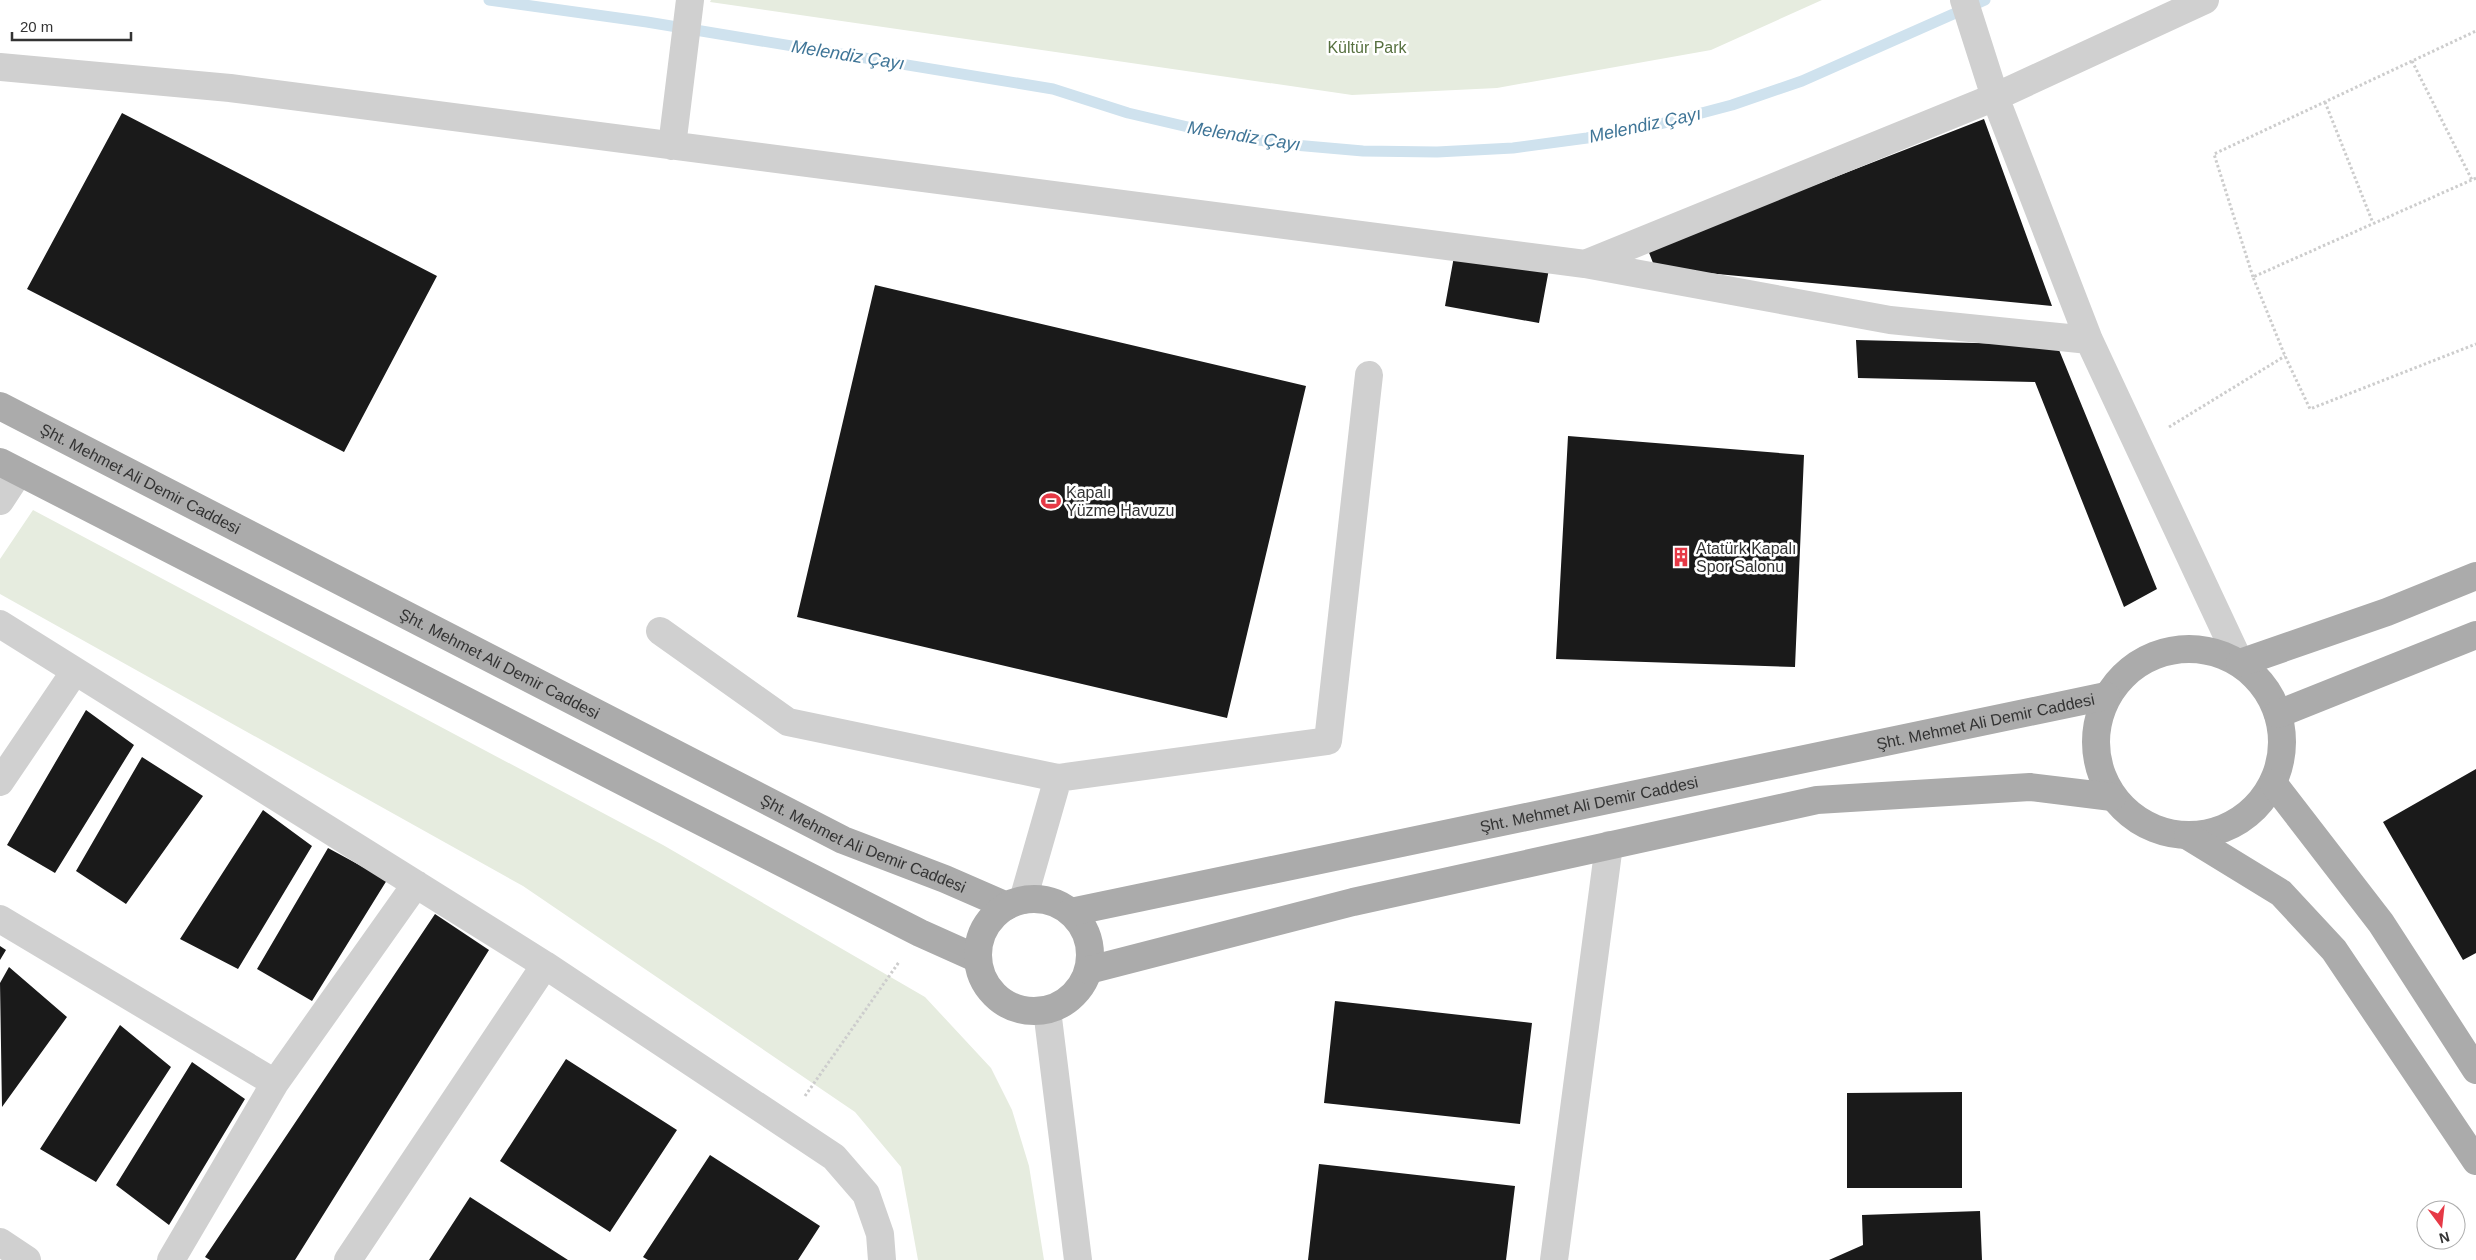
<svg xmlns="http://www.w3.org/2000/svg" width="2476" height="1260" viewBox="0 0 2476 1260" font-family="Arial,sans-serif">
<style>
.green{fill:#e6ecdf}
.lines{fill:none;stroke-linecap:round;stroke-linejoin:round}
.stream{stroke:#cfe2ee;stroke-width:11}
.building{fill:#1a1a1a}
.path{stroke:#cdcdcd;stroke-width:3;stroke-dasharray:2.5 2.5;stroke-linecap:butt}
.minor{stroke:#d0d0d0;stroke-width:28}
.major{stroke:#ababab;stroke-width:28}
.labels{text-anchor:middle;stroke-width:5;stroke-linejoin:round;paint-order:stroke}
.park-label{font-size:16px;fill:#56703f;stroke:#fff}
.street-label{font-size:16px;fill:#333;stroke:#fff}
.poi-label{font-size:16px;fill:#333;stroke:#fff;text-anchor:start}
.water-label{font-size:18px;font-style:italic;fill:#3f7597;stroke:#fff}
</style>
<rect width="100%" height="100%" fill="#fff"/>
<path class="green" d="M711 0H1822L1711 50 1497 88 1352 95 710 2Z
M33 510 663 845 925 997 991 1068 1012 1110 1029 1166 1044 1260H918L901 1167 855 1112 523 886 0 594V559Z"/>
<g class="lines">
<path class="stream" d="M489 0 647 22 1053 89 1128 113 1205 131 1283 144 1363 151 1437 152 1513 148 1587 138 1660 124 1732 105 1802 81 1985 0"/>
</g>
<path class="building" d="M122 113 437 276 344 452 27 289Z
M1984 119 2052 306 1655 268 1648 250Z
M1455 251 1549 269 1539 323 1445 306Z
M875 285 1306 386 1227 718 797 617Z
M1856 340 2057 345 2157 589 2124 607 2035 382 1858 378Z
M1568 436 1804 455 1795 667 1556 659Z
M86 710 134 745 55 873 7 845Z
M142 757 203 796 126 904 76 871Z
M2476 769V953L2463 960 2383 822Z
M263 810 312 846 238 969 180 939Z
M328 848 387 880 312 1001 257 969Z
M435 914 489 950 295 1260H210L205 1257Z
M0 946 6 950 0 960Z
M9 967 67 1017 2 1107 0 983Z
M1335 1001 1532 1023 1520 1124 1324 1103Z
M120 1025 171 1067 96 1182 40 1149Z
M566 1059 677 1130 610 1232 500 1161Z
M192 1062 245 1099 169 1225 116 1185Z
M1962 1092V1188H1847V1093Z
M710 1155 820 1226 798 1260H648L643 1257Z
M1319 1164 1515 1186 1506 1260H1308Z
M470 1197 568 1260H429Z
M1980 1211 1982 1260H1829L1863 1245 1862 1215Z"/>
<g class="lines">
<path class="path" d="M2412 61 2472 180
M2325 102 2373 223
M2476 178 2253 277 2285 356 2310 409 2476 344
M2253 277 2214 154 2476 31
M2169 427 2285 356
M805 1096 899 962"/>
<path class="minor" d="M1964 0 1995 97 2205 0
M0 67 230 88 1585 264 1890 320 2089 340
M672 146 690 0
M1585 264 1995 97 2089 340 2240 663
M0 501 19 472
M0 624 545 965 834 1157 866 1194 880 1234 882 1260
M660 631 788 722 1058 778 1328 741 1369 375
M0 782 75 671
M1023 900 1058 778
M0 919 275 1083 416 884
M1047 1010 1078 1260
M0 1242 27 1260
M171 1260 275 1083
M348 1260 545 965
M1554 1260 1609 845"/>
<g class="major">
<path id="s1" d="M0 406 843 840 945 879 1007 906"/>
<path d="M0 462 657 799 920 933 978 959"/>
<circle cx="2189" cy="742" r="93"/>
<path d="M2240 663 2387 612 2476 576"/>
<path d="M2278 714 2476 635"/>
<path d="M2273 783 2381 923 2476 1070"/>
<path d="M2188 836 2281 893 2334 950 2476 1161"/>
<circle cx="1034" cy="955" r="56"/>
<path id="s2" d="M1071 912 2106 696"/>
<path d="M1089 970 1353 902 1817 800 2030 787 2112 797"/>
</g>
</g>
<defs>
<symbol id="stadium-bare" viewBox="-9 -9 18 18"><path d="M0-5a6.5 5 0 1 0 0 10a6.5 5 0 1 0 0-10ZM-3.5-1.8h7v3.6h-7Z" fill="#e63946" stroke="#fff" stroke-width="2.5" paint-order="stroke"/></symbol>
<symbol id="building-bare" viewBox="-9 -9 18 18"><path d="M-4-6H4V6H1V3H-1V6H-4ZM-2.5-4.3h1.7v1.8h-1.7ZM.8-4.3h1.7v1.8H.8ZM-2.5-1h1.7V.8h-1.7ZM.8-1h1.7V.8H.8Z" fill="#e63946" stroke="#fff" stroke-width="2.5" paint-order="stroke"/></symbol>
</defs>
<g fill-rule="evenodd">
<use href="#stadium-bare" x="1037" y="487" width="28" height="28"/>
<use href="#building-bare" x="1667" y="543" width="28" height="28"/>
</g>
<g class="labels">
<g class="park-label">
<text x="1367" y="53">Kültür Park</text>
</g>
<g class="street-label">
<text dy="6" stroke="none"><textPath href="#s1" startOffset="158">Şht. Mehmet Ali Demir Caddesi</textPath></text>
<text dy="6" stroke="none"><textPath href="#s1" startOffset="562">Şht. Mehmet Ali Demir Caddesi</textPath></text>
<text dy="6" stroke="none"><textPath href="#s2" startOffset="934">Şht. Mehmet Ali Demir Caddesi</textPath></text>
<text dy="6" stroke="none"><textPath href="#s2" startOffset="529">Şht. Mehmet Ali Demir Caddesi</textPath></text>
<text dy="6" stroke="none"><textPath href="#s1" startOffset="968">Şht. Mehmet Ali Demir Caddesi</textPath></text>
</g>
<g class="poi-label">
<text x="1066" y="498">Kapalı<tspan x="1066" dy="18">Yüzme Havuzu</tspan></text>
<text x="1696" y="554">Atatürk Kapalı<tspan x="1696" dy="18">Spor Salonu</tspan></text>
</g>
<g class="water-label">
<text transform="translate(848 55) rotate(9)" y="6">Melendiz Çayı</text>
<text transform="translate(1645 125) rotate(-12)" y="6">Melendiz Çayı</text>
<text transform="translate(1244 136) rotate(9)" y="6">Melendiz Çayı</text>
</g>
</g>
<g transform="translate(2441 1225) rotate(165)"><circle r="24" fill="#ffffff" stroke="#adadad"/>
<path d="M0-4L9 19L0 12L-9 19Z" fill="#e63946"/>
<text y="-8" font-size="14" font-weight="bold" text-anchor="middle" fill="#333333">N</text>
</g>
<path d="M12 32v8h119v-8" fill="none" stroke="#333333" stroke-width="2.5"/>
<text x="20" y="32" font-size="15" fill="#333333" stroke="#ffffff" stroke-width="4" paint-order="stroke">20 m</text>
</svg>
